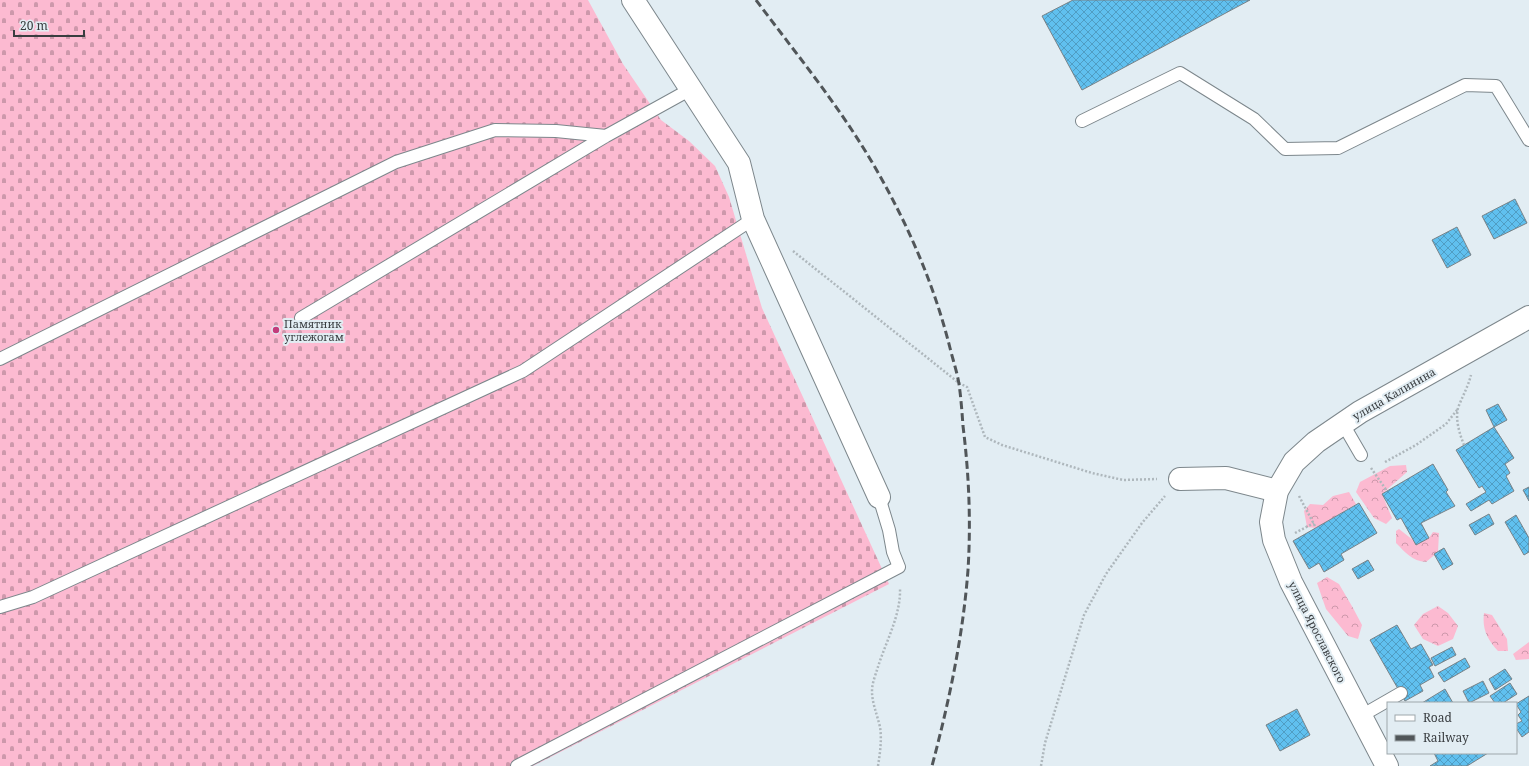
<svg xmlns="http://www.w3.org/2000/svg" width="1529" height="766" viewBox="0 0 1529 766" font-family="'Noto Serif',serif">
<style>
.forest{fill:url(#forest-crowns)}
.cemetery{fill:url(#cemetery-stones)}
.building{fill:url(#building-cross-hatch);stroke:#788287}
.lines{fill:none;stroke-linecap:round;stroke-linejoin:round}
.service-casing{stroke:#7d878c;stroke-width:14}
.minor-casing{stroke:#7d878c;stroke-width:24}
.tertiary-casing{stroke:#7d878c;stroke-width:24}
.path{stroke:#aeb7bc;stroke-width:2.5;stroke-dasharray:2 2;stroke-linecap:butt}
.service{stroke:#fff;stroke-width:12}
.minor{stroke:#fff;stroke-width:22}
.tertiary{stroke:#fff;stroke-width:22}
.rail{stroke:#515659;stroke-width:3;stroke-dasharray:8 4;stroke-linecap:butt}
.poi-dot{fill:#c33c7b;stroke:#e2edf3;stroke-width:1.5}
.labels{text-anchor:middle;stroke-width:4;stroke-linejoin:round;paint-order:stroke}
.poi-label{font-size:11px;fill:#393d40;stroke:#e2edf3;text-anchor:start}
.street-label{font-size:11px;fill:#393d40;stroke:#e2edf3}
</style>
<defs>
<pattern id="forest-crowns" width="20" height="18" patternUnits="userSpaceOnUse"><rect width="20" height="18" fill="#fcbad1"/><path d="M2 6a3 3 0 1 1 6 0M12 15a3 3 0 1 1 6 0" fill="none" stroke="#cd98ab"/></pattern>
<pattern id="cemetery-stones" width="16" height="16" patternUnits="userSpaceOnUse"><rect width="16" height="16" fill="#fcbad1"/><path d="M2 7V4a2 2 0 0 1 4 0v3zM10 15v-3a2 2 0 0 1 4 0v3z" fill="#cd98ab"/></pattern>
<pattern id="building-cross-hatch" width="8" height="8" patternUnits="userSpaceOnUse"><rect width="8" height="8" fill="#60c0ef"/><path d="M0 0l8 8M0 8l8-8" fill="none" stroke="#509dc3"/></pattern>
</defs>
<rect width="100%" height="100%" fill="#e2edf3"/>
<path class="forest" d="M1406 465 1407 472 1382 494 1392 518 1386 524 1374 518 1356 492 1360 482 1390 466Z
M1349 492 1356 504 1316 528 1307 527 1304 511 1310 504 1323 505 1333 496Z
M1399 529 1413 540 1429 538 1433 532 1439 533 1438 552 1426 562C1412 561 1405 552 1396 543V531Z
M1327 577 1339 584 1353 608 1362 625 1358 639 1348 636 1326 609 1317 583Z
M1438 606 1448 613 1458 626 1453 639 1438 646 1423 639 1414 625 1423 614Z
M1484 613 1492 615 1507 639 1508 651H1498C1487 639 1482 629 1484 613Z
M1529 642V659L1516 660 1513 654Z"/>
<path class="cemetery" d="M0 0H588L623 64 661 120 689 141 715 166 729 197 762 308 889 584 533 766H0Z"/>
<path class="building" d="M1073 0H1250L1082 90 1042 16Z
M1515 199 1527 223 1494 239 1482 216Z
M1457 227 1471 255 1447 268 1432 240Z
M1498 404 1507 420 1494 427 1486 410Z
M1494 427 1514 458 1505 464 1510 473 1506 476 1514 491 1492 504 1489 500 1471 511 1466 504 1486 492 1482 486 1479 488 1456 450Z
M1433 464 1448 490 1446 492 1455 506 1421 523 1429 538 1416 545 1401 518 1397 520 1382 494Z
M1529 487V501L1523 490Z
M1359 503 1377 533 1341 554 1344 560 1324 572 1319 563 1309 569 1293 541Z
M1489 514 1494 524 1475 535 1469 525Z
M1516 515 1529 538V552L1524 555 1505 522Z
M1444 548 1453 564 1443 570 1434 554Z
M1368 560 1374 570 1358 579 1352 569Z
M1397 625 1411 649 1421 644 1433 665 1429 667 1434 677 1420 685 1423 691 1405 701 1370 640Z
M1452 647 1456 655 1435 666 1431 658Z
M1465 658 1470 667 1444 682 1438 673Z
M1505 669 1512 679 1495 690 1489 679Z
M1483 681 1489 693 1469 703 1463 691Z
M1510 683 1517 694 1503 703H1495L1490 696Z
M1445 689 1453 703H1422Z
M1529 696V732L1522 737 1516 728V724L1522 721 1518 715 1521 712 1516 704Z
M1297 709 1310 735 1280 751 1266 725Z
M1434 753H1488L1467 766H1430L1438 761Z"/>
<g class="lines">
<defs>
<path id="service" d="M1082 121 1180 73 1254 119 1285 149 1338 148 1465 85 1496 86 1529 140
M301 318 606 136 691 89
M0 359 396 162 495 130 556 131 606 136
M1343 424 1361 455
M0 607 33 597 523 371 753 219
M1361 716 1401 693
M517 766 899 567 893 552 889 530 879 497"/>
<path id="minor" d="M633 0 739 163 753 219 879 497
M1180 479 1226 478 1277 491"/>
<path id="tertiary" d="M1387 766 1291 582 1274 540 1271 522 1277 491 1294 462 1316 442 1360 412 1529 317"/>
</defs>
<use href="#service" class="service-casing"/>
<use href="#minor" class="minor-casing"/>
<use href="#tertiary" class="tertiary-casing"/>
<path class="path" d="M793 251 959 383 967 387 985 437 1002 445 1092 473 1123 480 1157 479
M1464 445C1460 435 1455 420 1458 408 1462 397 1468 387 1471 375
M1385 462 1416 445 1446 424 1457 410
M1371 468 1387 491
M1299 496 1316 528
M1295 533 1314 523
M878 766C880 753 882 740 880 727 877 714 872 703 872 691 872 684 875 676 877 670 885 643 901 616 900 588
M1041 766 1045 743 1084 615 1106 574 1142 523 1165 496"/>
<use href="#service" class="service"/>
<use href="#minor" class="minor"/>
<use href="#tertiary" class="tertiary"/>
<path class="rail" d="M756 0C797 55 841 108 876 169 908 225 934 284 950 348 953 360 957 372 959 384 961 398 962 412 963 426 969 474 971 522 968 570 963 636 949 702 932 766"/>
</g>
<circle class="poi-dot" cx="276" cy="330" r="4"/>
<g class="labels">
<g class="poi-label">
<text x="284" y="328">Памятник<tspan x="284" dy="13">углежогам</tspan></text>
</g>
<g class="street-label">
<text transform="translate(1394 394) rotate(-30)" y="4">улица Калинина</text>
<text transform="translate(1317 632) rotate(63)" y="4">улица Ярославского</text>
</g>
</g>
<rect x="1387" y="702" width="130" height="52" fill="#e2edf3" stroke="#9ea7ab"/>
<rect x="1395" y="715" width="20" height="6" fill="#ffffff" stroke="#9ea7ab"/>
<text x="1423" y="722" font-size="12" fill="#393d40">Road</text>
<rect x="1395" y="735" width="20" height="6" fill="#515659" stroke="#9ea7ab"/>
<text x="1423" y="742" font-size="12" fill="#393d40">Railway</text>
<path d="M14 30v6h70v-6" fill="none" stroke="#393d40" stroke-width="2"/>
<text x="20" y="30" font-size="12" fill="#393d40" stroke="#e2edf3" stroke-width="3" paint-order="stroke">20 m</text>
</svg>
